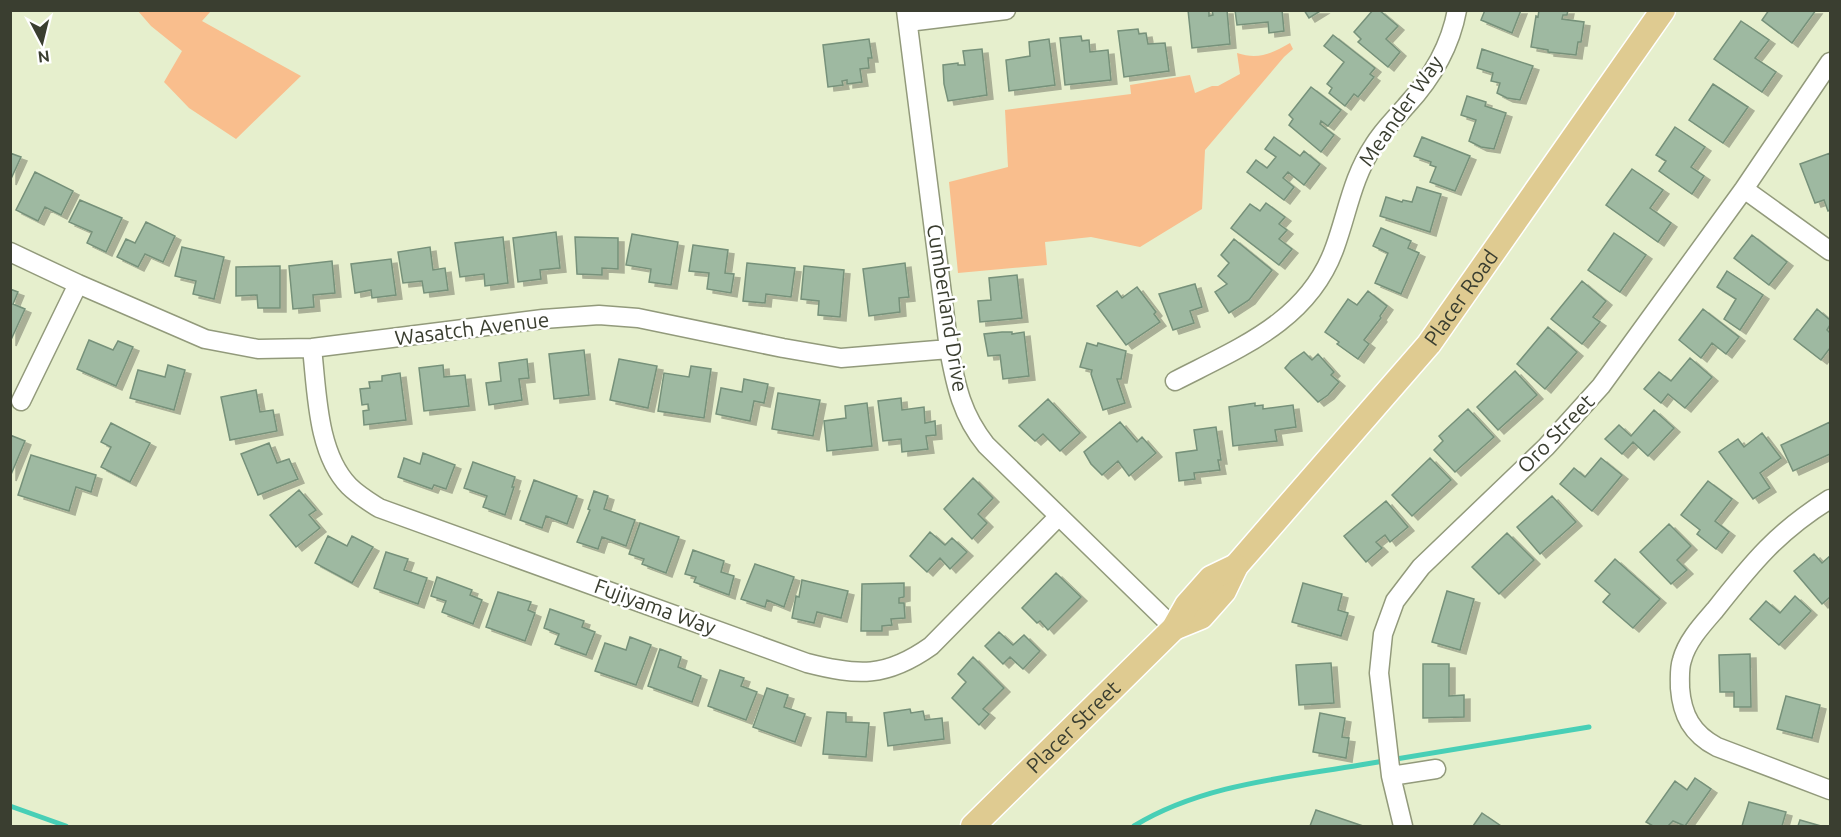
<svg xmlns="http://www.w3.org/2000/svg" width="1841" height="837" viewBox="0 0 1841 837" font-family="Ubuntu,sans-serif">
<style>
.green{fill:#f9be8d}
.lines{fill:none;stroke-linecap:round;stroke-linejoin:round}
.stream{stroke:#48cfb6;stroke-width:5}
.building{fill:#9eb9a1;stroke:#76917a;stroke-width:1.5;filter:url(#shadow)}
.minor-casing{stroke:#929a7b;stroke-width:21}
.major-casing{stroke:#fff;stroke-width:27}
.minor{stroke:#fff;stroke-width:18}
.major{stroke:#dfcb91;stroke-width:24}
.labels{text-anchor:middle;stroke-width:5;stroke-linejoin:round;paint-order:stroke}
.street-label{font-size:21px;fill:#3a3e30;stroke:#fff}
</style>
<defs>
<filter id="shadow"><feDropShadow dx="6" dy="4" stdDeviation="0" flood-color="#0004"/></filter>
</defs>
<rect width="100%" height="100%" fill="#e6efcd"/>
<path class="green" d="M138 11H211L202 21 301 76 236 139 189 108 164 82 182 51 151 26Z
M1290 43 1293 49 1284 57 1205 150 1202 209 1140 247 1091 237 1045 242 1047 265 958 273 949 182 1008 167 1005 110 1131 94 1130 85 1190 75 1195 93 1212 86H1218L1240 74 1237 53C1258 60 1271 54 1290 43Z"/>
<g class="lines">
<path class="stream" d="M10 806 66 826
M1134 826C1201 785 1284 778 1360 765 1437 752 1513 739 1589 727"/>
</g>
<path class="building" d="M1188 10H1209V16L1213 15 1212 10H1227L1230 44 1192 48Z
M1235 10H1282L1284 31 1269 33 1268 22 1237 25Z
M1304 10H1322L1309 18Z
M1373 10H1379L1398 26 1386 39 1400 52 1388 67 1358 42 1361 39 1354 32Z
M1485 10H1521L1512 33 1481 20Z
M1539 10H1568L1567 15H1563L1562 19 1584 22 1581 42H1578L1576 55 1548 52V50L1531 47 1536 16 1538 17Z
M1769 10H1816L1792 43 1762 20Z
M1741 21 1769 40 1755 58 1776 72 1762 92 1714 59Z
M1138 29 1139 34 1146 33 1148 44 1165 43 1169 71 1124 77 1118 31Z
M1333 35 1375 68 1370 74 1374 77 1358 97 1354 94 1345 106 1329 93 1332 88 1327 84 1344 62 1324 46Z
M1081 36 1082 41 1089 40 1090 52 1108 50 1111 80 1065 85 1060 38Z
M869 39 872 58H868L869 68 860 69 862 82 847 84V80L842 81 843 85 828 87 823 45Z
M1049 39 1055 85 1009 91 1006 60 1030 56 1029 42Z
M982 49 987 95 948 101 944 84 943 65 958 63V65H965L963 51Z
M1482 49 1533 66 1520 100 1507 98 1497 93 1500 83 1491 81 1493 73 1477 68Z
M1713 84 1748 107 1723 143 1689 120Z
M1311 87 1341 110 1328 126 1321 121 1320 124 1334 135 1321 152 1289 125 1293 119 1289 115Z
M1467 96 1486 102 1485 106 1506 113 1494 149 1481 147 1469 141 1476 120 1461 115Z
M1675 127 1705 147 1691 167 1704 176 1692 194 1659 171 1666 161 1656 155Z
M1274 137 1300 156 1304 151 1320 164 1304 185 1288 172 1283 178 1294 187 1284 200 1247 172 1256 160 1267 168 1276 157 1265 149Z
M1422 137 1470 156 1455 191 1430 182 1436 167 1430 165 1431 162 1414 156Z
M10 153 21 157 10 181Z
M1830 153V210L1828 211 1824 200 1815 203 1800 164Z
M1632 169 1663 190 1650 208 1671 223 1658 242 1606 205Z
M35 172 73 191 61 215 45 207 38 221 16 210Z
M1417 187 1441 194 1430 232 1380 216 1386 197 1402 202 1403 200 1412 202Z
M80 200 122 218 106 252 87 243 92 232 69 222Z
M1266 203 1285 217 1279 224 1287 230 1279 239 1292 249 1279 265 1231 228 1250 204 1260 211Z
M146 222 175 236 163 262 145 254 138 267 117 257 126 239 135 243Z
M1381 228 1411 241 1408 248 1419 253 1401 294 1375 283 1388 253 1373 246Z
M556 232 560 268 540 270 541 279 518 282 513 238Z
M1614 233 1646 255 1620 292 1588 270Z
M632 234 678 242 671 285 649 282 651 269 626 265Z
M1752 235 1787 262 1769 285 1734 258Z
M503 237 508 283 485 286 484 274 460 277 455 243Z
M575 237 618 238V269L602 268V275L577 274Z
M1234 239 1272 270 1249 300 1229 313 1215 292 1227 284 1218 276 1229 263 1221 255Z
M693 245 728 250 725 273 734 274 731 293 707 289 709 273 689 271Z
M182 247 224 257 214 299 193 294 196 281 175 276Z
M430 247 433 270 445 268 448 290 424 293 422 281 403 283 398 252Z
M391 259 396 295 372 298 371 290 355 293 351 264Z
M332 261 335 293 313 295 314 307 293 309 289 266Z
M747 263 795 268 791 297 766 294 765 303 743 301Z
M905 263 909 297 899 298 900 312 869 316 863 269Z
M280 266V308H258L257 295 236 296V267Z
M804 266 844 270 840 317 818 315 819 301 801 299Z
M1727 271 1763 295 1740 330 1724 319 1736 299 1717 287Z
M1017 275 1022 318 980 322 978 301 991 300 989 278Z
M1582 281 1606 301 1593 317 1600 322 1582 344 1551 319Z
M1195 284 1202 307 1190 311 1194 323 1173 330 1159 294Z
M1137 287 1156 312 1154 314 1160 322 1126 345 1097 306 1117 291 1122 298Z
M10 289 18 292 13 304 25 309 10 342Z
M1368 291 1387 306 1380 316 1381 318 1364 340 1369 344 1358 359 1337 344 1339 342 1325 332 1348 299 1357 305Z
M1703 309 1739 337 1726 354 1712 343 1701 358 1679 340Z
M1817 309 1830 320V325L1827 330 1830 333V348L1821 360 1794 339Z
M1548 327 1577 352 1545 389 1517 364Z
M1002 332H1012V334L1024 332 1029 376 1003 379 1000 355 988 356 984 334Z
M89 340 113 350 118 341 133 347 116 386 77 369Z
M1087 343 1097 346 1098 343 1126 351 1121 379H1117L1125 403 1103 410 1091 374 1092 370 1080 367Z
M584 350 589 395 554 399 549 354Z
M1304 352 1312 360 1318 354 1334 372 1331 375 1339 382 1328 395 1318 402 1285 368 1291 361Z
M1690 358 1712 377 1685 408 1668 394 1661 403 1644 389 1659 372 1671 381Z
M527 359 529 378 519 379 522 400 489 405 486 383 501 381 499 363Z
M619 359 657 366 648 408 610 400Z
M168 365 185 370 174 410 130 398 138 370 165 377Z
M443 365 444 377 465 375 469 406 424 411 419 368Z
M691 366 711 369 704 418 658 411 664 373 689 377Z
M1515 371 1537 395 1498 430 1477 407Z
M400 373 406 420 364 425 363 411 369 410 368 404 362 405 360 389 370 388 369 382 382 381V376Z
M744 379 768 384 764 403 754 401 750 421 716 414 721 388 742 392Z
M256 390 260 412 273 410 277 431 230 440 221 397Z
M778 393 820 400 813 436 772 429Z
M901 398 902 410 924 407 925 423 935 421 936 435 926 436 928 449 902 452 901 439 883 441 878 401Z
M1048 399 1080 433 1060 451 1043 434 1035 441 1019 426Z
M867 403 872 446 827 451 824 421 846 418 845 406Z
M1255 403V406L1263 405V409L1293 405 1296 427 1275 430 1277 441 1233 446 1229 407Z
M1468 409 1494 437 1455 472 1434 450 1443 441 1439 436Z
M1654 410 1674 428 1648 456 1633 442 1622 454 1605 439 1619 425 1631 436Z
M1120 422 1137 442 1142 437 1156 453 1129 476 1118 461 1102 475 1091 464 1084 452Z
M1830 422V454L1793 471 1781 445Z
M111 423 150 443 130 482 101 467 111 447 101 442Z
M1216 427 1221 460H1218L1220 470 1194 473 1195 479 1179 481 1176 453 1197 450 1194 430Z
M1762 433 1781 458 1760 473 1770 488 1753 499 1719 452 1738 439 1744 447Z
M10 435 25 441 10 477Z
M269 443 277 463 289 459 298 479 258 495 241 454Z
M423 453 455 465 446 489 434 485 432 489 398 477 404 458 420 464Z
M31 455 96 475 91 492 76 487 69 511 18 495Z
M1430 458 1451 480 1412 516 1392 495Z
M1601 458 1622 475 1592 511 1560 484 1574 468 1585 477Z
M473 462 515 477 512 487H514L505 515 483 507 487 496 464 488Z
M973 478 993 498 978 514 987 523 972 539 944 509Z
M534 480 577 496 567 524 546 516 542 528 520 520Z
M1708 481 1732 499 1715 521 1729 532 1716 549 1697 534 1700 530 1681 515Z
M299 490 316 510 309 515 320 528 296 547 270 515Z
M594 491 608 496 604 509 635 520 626 546 602 537 598 549 577 542 590 510 588 509Z
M1552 496 1576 522 1540 554 1517 527Z
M1386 501 1408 527 1390 542 1385 535 1376 542 1382 548 1366 562 1344 536Z
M640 523 679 537 666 573 642 564 644 559 629 554Z
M1669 524 1691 546 1677 560 1687 570 1671 584 1640 552Z
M930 532 945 545 952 538 967 552 950 569 940 558 927 572 910 556Z
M1507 533 1534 560 1499 594 1472 567Z
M328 536 347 546 352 536 373 547 352 583 315 563Z
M693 550 724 561 721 572 734 576 729 595 694 582 696 577 685 574Z
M386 552 408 559 404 570 427 578 418 604 374 588Z
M1814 554 1822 563 1830 556V597L1822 604 1794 571Z
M1615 559 1660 599 1633 628 1603 602 1610 594 1595 581Z
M755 564 794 577 784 607 767 600 765 607 741 599Z
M1056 573 1081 597 1048 630 1040 621 1037 623 1022 608Z
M437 577 472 590 470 595 482 600 473 624 442 612 446 601 431 596Z
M802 580 848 591 841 618 817 612 814 623 792 618 796 596 799 597Z
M904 583V597L899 598V603H904L905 618 891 619 892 625 882 626V631H861L862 584Z
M1303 583 1342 594 1338 610 1348 613 1341 636 1292 622Z
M1447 591 1474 599 1460 650 1432 642Z
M498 592 531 602 528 610 535 613 525 641 486 627Z
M1795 596 1811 611 1779 645 1750 619 1766 601 1780 613Z
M550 609 584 621 582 627 595 632 586 655 555 644 559 634 544 628Z
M999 632 1013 645 1024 635 1040 651 1023 669 1010 657 1003 664 985 646Z
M630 637 651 645 636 685 595 671 605 643 626 650Z
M660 649 681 657 678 667 701 676 692 702 648 686Z
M1750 654 1751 707H1734V692H1720L1719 655Z
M973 657 1004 688 983 709 989 714 979 725 952 698 966 682 958 674Z
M1331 663 1334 703 1299 705 1296 665Z
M1423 664H1449V696L1464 695V717L1423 718Z
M720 670 744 678 741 686 757 692 746 720 708 706Z
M767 688 788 695 784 707 805 714 795 742 753 727Z
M1786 696 1820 705 1812 738 1777 729Z
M910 709 911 713 923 711 925 720 942 718 944 739 888 746 884 713Z
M827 712 846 713V722L869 723 866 757 823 754Z
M1320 713 1345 718 1342 737 1349 738 1346 758 1313 752Z
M1695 778 1711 789 1685 826 1673 821 1668 826H1653L1646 822 1675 781 1687 790Z
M1749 802 1786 812 1782 826H1742Z
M1316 810 1363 826H1310Z
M1482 813 1501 826H1473Z
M1800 820 1821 826H1798Z"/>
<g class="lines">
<defs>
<path id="minor" d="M906 10 949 349C956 387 962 415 986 445L1174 628
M908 22 1006 10
M1744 189 1830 251
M10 252 78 284 205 339 258 349 312 348 543 319 599 315 638 318 783 348 841 358 949 349
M312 348C317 392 317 453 349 486 358 495 368 501 379 508L807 663C858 676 886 678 931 646L1059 516
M1175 381C1239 348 1309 321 1335 247 1348 211 1352 178 1374 145 1383 130 1395 119 1406 106 1431 79 1450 48 1457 10
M21 401 78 284
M1830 499C1778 531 1752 563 1715 610 1702 625 1687 641 1682 660 1679 669 1680 678 1680 688 1682 715 1692 734 1717 747L1830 790
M1391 776 1436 769
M1403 826 1391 776 1379 673 1383 634 1395 601 1421 567 1546 447 1601 386 1744 189 1830 62"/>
<g id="major">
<path id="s1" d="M1174 628 1201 617 1224 591 1236 566 1429 344 1663 10"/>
<path id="s2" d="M973 826 1174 628 1187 605 1211 578 1236 566"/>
</g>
</defs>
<use href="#minor" class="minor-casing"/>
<use href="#major" class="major-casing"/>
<use href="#minor" class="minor"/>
<use href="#major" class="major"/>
</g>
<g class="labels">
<g class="street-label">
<text transform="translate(1401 111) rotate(-55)" y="7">Meander Way</text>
<text dy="7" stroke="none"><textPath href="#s1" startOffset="442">Placer Road</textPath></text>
<text transform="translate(947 308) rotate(81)" y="7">Cumberland Drive</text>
<text transform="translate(472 329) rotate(-7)" y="7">Wasatch Avenue</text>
<text transform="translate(1556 434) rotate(-46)" y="7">Oro Street</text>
<text transform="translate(655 607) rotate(20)" y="7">Fujiyama Way</text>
<text dy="7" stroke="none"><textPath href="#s2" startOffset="141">Placer Street</textPath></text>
</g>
</g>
<rect width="1841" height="837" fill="none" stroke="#3a3e30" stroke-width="24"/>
<g transform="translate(42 42) rotate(173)" stroke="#ffffff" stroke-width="4.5" paint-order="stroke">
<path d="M0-4.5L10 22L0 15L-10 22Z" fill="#3a3e30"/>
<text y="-9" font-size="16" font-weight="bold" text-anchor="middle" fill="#3a3e30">N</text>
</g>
</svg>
